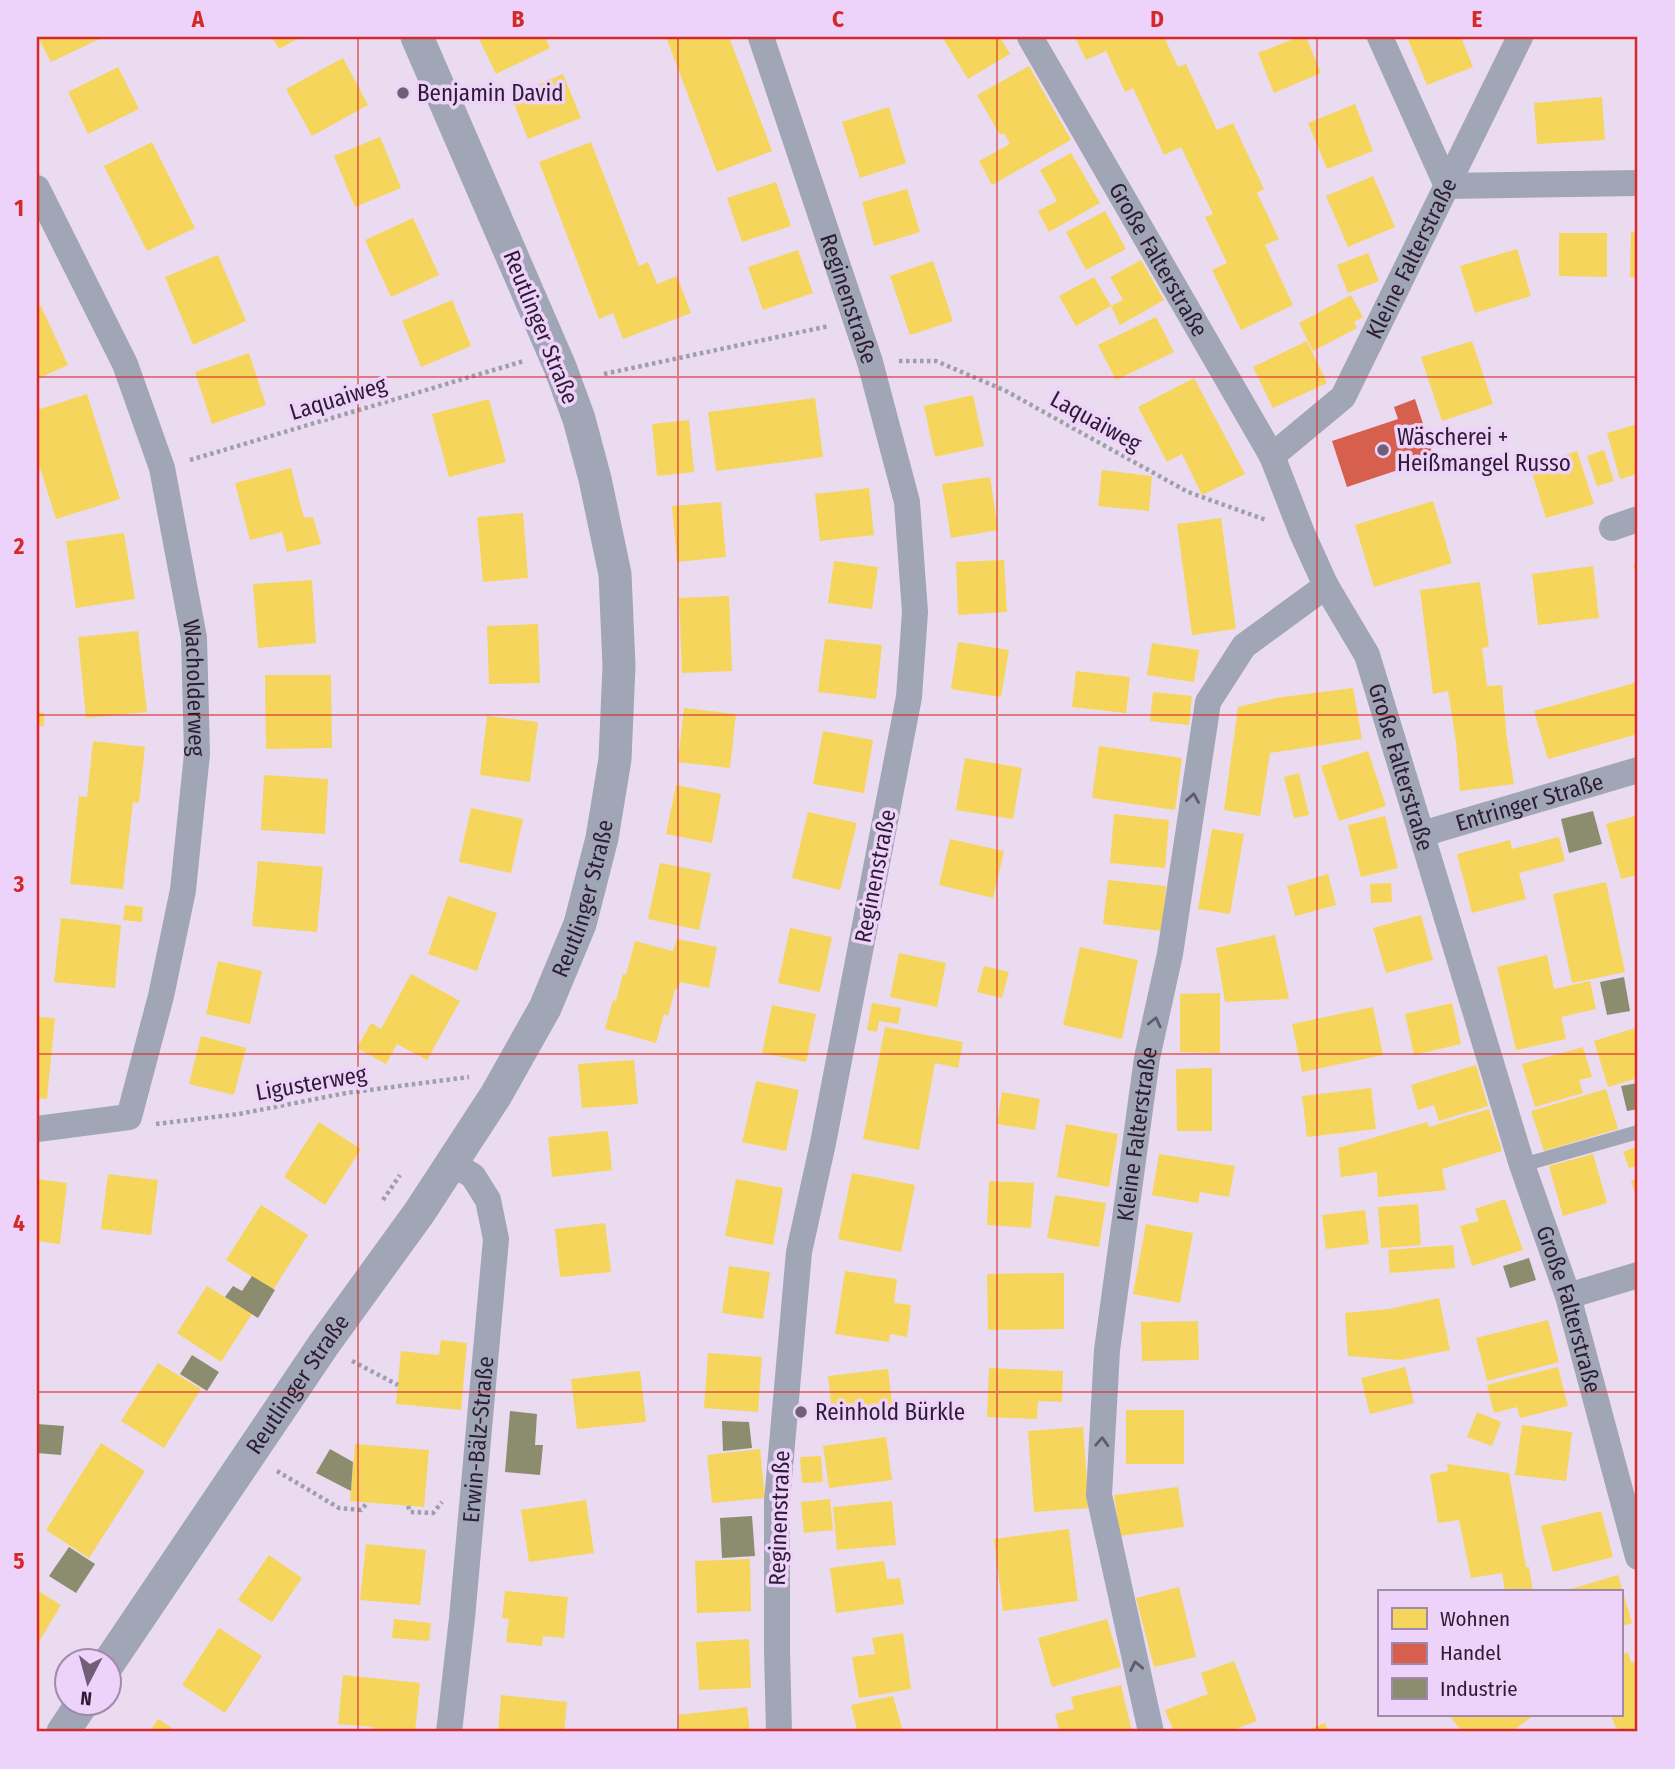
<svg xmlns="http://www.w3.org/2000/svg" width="1675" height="1769" viewBox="0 0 1675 1769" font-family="'Fira Sans Condensed',sans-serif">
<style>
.homes{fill:#f6d55c}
.shops{fill:#d6604d}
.industry{fill:#8c8c6e}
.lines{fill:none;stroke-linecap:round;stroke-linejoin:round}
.path{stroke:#9e9fad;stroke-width:4.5;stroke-dasharray:3.5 3.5;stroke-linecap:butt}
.service{stroke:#a0a6b5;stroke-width:14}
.minor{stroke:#a0a6b5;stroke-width:26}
.tertiary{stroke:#a0a6b5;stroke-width:33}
.oneway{stroke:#615a6f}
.grid{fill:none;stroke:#d62828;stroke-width:2;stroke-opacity:0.55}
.poi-dot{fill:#705f76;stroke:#edd2f9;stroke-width:2.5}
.labels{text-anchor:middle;stroke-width:7;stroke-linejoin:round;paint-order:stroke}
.poi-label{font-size:23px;fill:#2e1c35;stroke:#edd2f9;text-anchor:start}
.street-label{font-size:23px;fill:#2e1c35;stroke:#edd2f9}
.neatline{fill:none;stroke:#d62828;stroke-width:2.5}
.grid-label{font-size:23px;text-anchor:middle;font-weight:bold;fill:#d62828}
</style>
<rect width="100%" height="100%" fill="#eadbf0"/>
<path class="homes" d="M38 37H104L51 62Z
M272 37H301L279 49Z
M478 37H545L550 48 496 74Z
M666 37H729L772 151 717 172Z
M942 37H1000L1010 54 968 79Z
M1075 37H1164L1178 67 1186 64 1217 130 1233 123 1264 189 1257 193 1279 239 1265 245 1293 305 1241 330 1212 270 1227 263 1205 217 1213 214 1181 147 1164 155 1133 88 1125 92 1106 51 1086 60Z
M1299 37H1306L1321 73 1274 93 1258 53Z
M1407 37H1461L1473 67 1427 85Z
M343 58 368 105 312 136 286 89Z
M1029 66 1071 140 992 185 979 161 1010 144 1004 133 1000 135 977 95Z
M118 67 139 109 88 134 68 92Z
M563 74 581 118 528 139 511 96Z
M1602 97 1605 140 1537 144 1534 103Z
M1355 104 1373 151 1327 169 1308 123Z
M889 107 906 163 860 178 842 122Z
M380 137 401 188 355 207 334 156Z
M152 142 195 228 147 251 104 166Z
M591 142 639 266 648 262 657 284 677 276 691 313 623 339 613 313 599 319 539 162Z
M1071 153 1100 203 1049 232 1038 211 1057 201 1040 170Z
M1373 176 1395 227 1348 247 1326 196Z
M776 182 791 226 742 242 727 198Z
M907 189 920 232 874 246 862 202Z
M1105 211 1126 249 1086 270 1066 232Z
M413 218 439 275 391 297 365 240Z
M1631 232H1638V277H1630Z
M1559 233H1607V277L1559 276Z
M1517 249 1531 296 1475 313 1460 266Z
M798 250 813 293 763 310 748 267Z
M1368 253 1379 281 1348 293 1337 265Z
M218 255 246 321 193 345 165 277Z
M1141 260 1164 300 1120 325 1111 306 1123 300 1110 277Z
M933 261 953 321 910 335 890 276Z
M1094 277 1111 306 1076 326 1059 296Z
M1351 295 1363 317 1354 322 1357 328 1313 351 1299 323Z
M452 300 471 346 421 367 402 321Z
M41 306 68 365 37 379V308Z
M1156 317 1174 352 1116 380 1098 345Z
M1307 341 1327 383 1273 408 1253 367Z
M1472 341 1493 404 1442 421 1421 357Z
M249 353 266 405 212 424 195 372Z
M1194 378 1245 474 1202 495 1182 454 1167 462 1138 407Z
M87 394 120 499 56 519 37 458V410Z
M973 395 984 446 935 457 924 406Z
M815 398 823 457 716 471 708 412Z
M489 399 506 462 449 477 432 414Z
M689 420 694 472 657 476 652 424Z
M1638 424V474L1620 479 1607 433Z
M1604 450 1614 481 1597 486 1587 456Z
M1577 451 1594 504 1546 518 1530 466Z
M291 468 304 518 313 517 321 544 287 552 282 532 250 540 235 483Z
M1102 470 1152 476 1149 511 1098 506Z
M990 477 998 530 951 538 942 484Z
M869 488 874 535 820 541 815 494Z
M1433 501 1452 563 1374 587 1355 525Z
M721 502 726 557 677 562 672 506Z
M523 513 528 578 483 582 477 517Z
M1221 518 1236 629 1192 635 1177 524Z
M124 533 135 599 76 608 66 541Z
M1004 560 1007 612 958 615 956 562Z
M834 561 878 567 872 609 828 603Z
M1638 563V580L1633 564Z
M1593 566 1599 618 1538 625 1532 574Z
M312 580 316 643 258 648 253 584Z
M1480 582 1489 647 1482 648 1487 686 1502 685 1507 739 1514 784 1460 791 1456 742 1448 691 1433 694 1420 590Z
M729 596 732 671 682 673 679 598Z
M538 624 540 683 489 684 487 626Z
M138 631 147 712 86 718 78 637Z
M825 639 882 645 876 699 818 692Z
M958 642 1009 650 1001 697 951 689Z
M1152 643 1199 650 1194 682 1147 675Z
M1076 671 1130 677 1126 713 1072 707Z
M265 675H331L332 748 266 749Z
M1638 682V734L1548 759 1534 711Z
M1353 688 1362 739 1270 753 1260 816 1224 810 1238 707 1276 698Z
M1153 692 1192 696 1189 725 1150 721Z
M684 708 736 714 730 768 678 762Z
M37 712 44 713V726H37Z
M487 716 538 722 530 782 480 775Z
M823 731 873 740 864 793 813 784Z
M93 741 145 747 139 803 133 802 123 889 70 884 79 796 87 797Z
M1099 746 1182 758 1175 810 1092 798Z
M1368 751 1386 806 1339 821 1321 766Z
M965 758 1022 768 1013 819 956 810Z
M1299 773 1309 815 1294 818 1284 777Z
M264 775 328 779 325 834 261 830Z
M676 785 721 794 712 843 666 834Z
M471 808 523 819 511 873 459 862Z
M808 812 857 823 840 890 792 878Z
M1114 814 1169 820 1165 868 1110 863Z
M1638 815V875L1621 879 1606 824Z
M1385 816 1398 868 1361 877 1348 825Z
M1212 829 1244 834 1230 914 1198 909Z
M1559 837 1565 861 1519 873 1526 899 1472 913 1457 854 1510 840 1512 849Z
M950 839 1004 851 993 898 939 885Z
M258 861 323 867 317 932 252 926Z
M660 863 711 873 699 930 648 919Z
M1328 874 1336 905 1295 916 1287 886Z
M1108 880 1166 886 1162 931 1103 924Z
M1606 882 1625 972 1572 983 1553 894Z
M1391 883 1392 902 1371 903 1370 884Z
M448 896 497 913 477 971 428 954Z
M125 905 143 907 142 922 123 920Z
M1421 915 1433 960 1386 973 1373 928Z
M61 918 121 925 115 988 54 982Z
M790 928 832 937 820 992 778 983Z
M1275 935 1289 999 1225 1002 1216 948Z
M677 939 717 947 709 988 680 982 678 989H675L668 1016 664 1014 656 1043 605 1029 613 1000 616 1001 623 974 626 975 635 941 673 951Z
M1080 947 1138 960 1122 1039 1063 1025Z
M899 953 946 963 937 1007 890 997Z
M1547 955 1554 989 1590 981 1596 1009 1561 1017 1566 1039 1516 1050 1497 967Z
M218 961 262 971 250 1024 206 1014Z
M984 966 1009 972 1002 998 977 992Z
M411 974 460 1001 427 1060 397 1044 386 1064 357 1048 371 1023 381 1029Z
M1220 993V1053L1180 1052V994Z
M872 1003 901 1008 898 1024 879 1021 877 1032 867 1030Z
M1452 1003 1461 1044 1414 1055 1405 1014Z
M772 1005 816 1014 806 1062 762 1053Z
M1373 1007 1383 1055 1302 1072 1292 1024Z
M37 1017 55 1018 47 1099 37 1098Z
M885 1027 963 1042 958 1068 935 1063 919 1150 863 1139Z
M1638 1027V1078L1608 1087 1594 1041Z
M201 1036 246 1048 234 1095 189 1084Z
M1583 1047 1592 1077 1579 1080 1583 1093 1535 1107 1522 1064Z
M634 1060 638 1104 582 1108 578 1064Z
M1476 1065 1488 1106 1439 1121 1434 1105 1418 1110 1411 1085Z
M1212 1068V1131H1177L1176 1069Z
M756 1081 799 1090 786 1151 742 1142Z
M1371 1088 1376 1129 1307 1137 1302 1096Z
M1606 1089 1618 1129 1544 1151 1531 1111Z
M1002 1092 1040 1099 1035 1130 997 1124Z
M1489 1109 1502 1151 1442 1169 1446 1190 1378 1197 1377 1172 1341 1177 1338 1148 1427 1122 1429 1127Z
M319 1122 361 1149 325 1205 284 1177Z
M1066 1124 1118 1134 1109 1187 1057 1177Z
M608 1131 612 1170 552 1177 548 1137Z
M1638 1146V1165L1629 1168 1623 1152Z
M1159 1154 1235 1166 1229 1197 1200 1192 1198 1203 1152 1195Z
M1593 1154 1607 1203 1563 1216 1549 1166Z
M852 1173 915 1185 901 1252 838 1239Z
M108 1174 158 1180 151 1235 101 1229Z
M37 1179 67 1183 60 1244 37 1241Z
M736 1179 783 1188 773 1245 725 1236Z
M1638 1179V1202L1631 1181Z
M989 1181 1034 1183 1031 1228 987 1225Z
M1055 1195 1106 1203 1099 1247 1047 1238Z
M1505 1199 1523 1250 1472 1266 1460 1226 1479 1221 1475 1209Z
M1418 1204 1421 1245 1381 1248 1378 1207Z
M261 1205 308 1235 273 1290 226 1260Z
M1365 1210 1369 1244 1326 1249 1322 1215Z
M605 1223 611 1272 560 1277 555 1229Z
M1146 1224 1193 1233 1180 1303 1133 1294Z
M1453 1245 1455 1268 1390 1273 1388 1250Z
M729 1266 770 1272 763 1319 722 1313Z
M845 1271 897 1279 894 1303 911 1305 907 1337 890 1334 889 1342 835 1334Z
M1064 1273V1329L988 1330 987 1274Z
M207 1286 252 1314 221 1362 177 1333Z
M1439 1298 1450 1350 1400 1360 1348 1356 1345 1313 1389 1309Z
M1548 1320 1559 1362 1487 1381 1476 1338Z
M1198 1321 1199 1360 1142 1361 1141 1322Z
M441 1340 467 1343 461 1410 396 1404 401 1351 439 1355Z
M708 1353 762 1357 758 1412 704 1408Z
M158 1363 201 1389 164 1448 121 1421Z
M1405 1367 1414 1403 1370 1414 1361 1378Z
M1558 1367 1568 1406 1520 1418 1517 1407 1494 1413 1487 1385Z
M989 1368 1063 1371 1062 1402 1038 1401 1037 1419 987 1417Z
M888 1369 893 1413 833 1419 828 1376Z
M640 1371 646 1422 577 1429 571 1379Z
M1126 1410H1184V1464H1126Z
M1477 1412 1501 1422 1492 1446 1467 1437Z
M1522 1425 1572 1432 1566 1481 1515 1475Z
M1083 1427 1089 1508 1034 1512 1028 1431Z
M886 1437 892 1480 829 1488 823 1446Z
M101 1443 145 1471 89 1558 46 1530Z
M355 1444 429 1450 424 1507 350 1501Z
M760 1449 765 1498 712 1503 707 1455Z
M821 1456 823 1482 802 1483 800 1457Z
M1447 1464 1509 1473 1526 1567H1529L1533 1592H1505L1502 1573 1471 1578 1459 1520 1438 1523 1430 1474 1448 1471Z
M1178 1487 1184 1527 1120 1536 1114 1495Z
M830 1499 833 1530 804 1533 801 1502Z
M586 1500 594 1553 529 1562 521 1510Z
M892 1501 896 1545 837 1550 833 1507Z
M1601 1511 1613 1557 1553 1572 1541 1526Z
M1069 1529 1078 1601 1003 1611 994 1539Z
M366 1544 426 1550 420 1605 360 1600Z
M269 1555 302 1578 272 1622 238 1600Z
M750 1559 751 1611 697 1613 695 1561Z
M884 1561 887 1579 900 1578 904 1604 836 1613 830 1568Z
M1618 1575 1632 1623 1621 1626V1592H1561Z
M1179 1587 1196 1657 1154 1667 1136 1598Z
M37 1590 61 1605 37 1645Z
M505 1591 568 1597 564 1638 543 1636 542 1646 506 1642 509 1619 502 1618Z
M394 1619 431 1623 429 1641 392 1638Z
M1107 1619 1121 1667 1052 1687 1038 1638Z
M219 1628 262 1656 225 1713 182 1685Z
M903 1633 911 1689 859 1698 852 1657 875 1654 872 1638Z
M749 1639 751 1688 699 1690 696 1642Z
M1628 1652 1631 1663 1638 1660V1732H1620L1618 1727 1616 1728 1611 1715H1621V1655Z
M1234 1661 1257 1721 1227 1732H1223L1221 1728 1209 1732H1174L1165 1710 1208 1694 1201 1673Z
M343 1675 420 1683 415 1732 394 1730V1732H373L374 1727 338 1724Z
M1121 1685 1132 1732H1060L1055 1714 1074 1709 1071 1697Z
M501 1695 567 1702 564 1732H498Z
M893 1696 903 1732H850L857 1730 851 1705Z
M747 1707 750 1732H694V1729L679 1731 678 1715Z
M1449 1715H1534L1511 1732H1462Z
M158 1719 178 1732H149Z
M1325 1723 1329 1732H1302Z"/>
<path class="shops" d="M1415 399 1434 458 1347 487 1332 441 1398 419 1394 407Z"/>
<path class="industry" d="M1593 811 1602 844 1569 853 1561 819Z
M1624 977 1630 1011 1607 1015 1600 982Z
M1638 1083V1109L1627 1111 1621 1086Z
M1529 1258 1536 1280 1510 1288 1503 1266Z
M252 1276 275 1290 258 1318 225 1297 233 1286 242 1291Z
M192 1355 219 1372 207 1391 180 1374Z
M510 1411 537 1414 535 1445H543L540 1475 505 1472Z
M722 1421 749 1422 752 1448 723 1451Z
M37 1424 64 1426 61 1455 37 1453Z
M330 1449 353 1462 351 1491 316 1473Z
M752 1516 755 1556 722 1558 720 1518Z
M69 1547 95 1564 76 1593 49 1576Z"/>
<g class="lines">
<path class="path" d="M899 361H936L1006 391 1188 492 1266 520
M604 374 829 326
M190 460 524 361
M156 1124 239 1114 346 1093 469 1077
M383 1200 400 1175
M352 1361 398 1385
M277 1471 339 1508 361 1510 368 1502
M408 1506 410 1512 433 1513 442 1502"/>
<path class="service" d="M1522 1165 1638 1132"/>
<g class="minor">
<path id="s1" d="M761 37 870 362 907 502 915 612 909 697 823 1143 799 1252 777 1501V1650L779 1732"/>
<path id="s2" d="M1030 37 1272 456 1302 533 1326 586 1367 655 1522 1165 1568 1296 1638 1557"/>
<path d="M1380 37 1447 186 1638 183"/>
<path id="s3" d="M37 188 125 364 162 468 194 638 197 754 183 890 161 996 129 1117 37 1129"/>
<path id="s4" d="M1272 456 1343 397 1520 37"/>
<path d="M1612 528 1638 519"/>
<path id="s5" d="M1422 834 1638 770"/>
<path d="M1568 1296 1638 1275"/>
<path id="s6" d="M449 1732 462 1618 496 1239 488 1200 473 1176 452 1163"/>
<path id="s7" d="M1151 1732 1099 1495 1107 1350 1147 1058 1170 954 1208 702 1244 646 1326 586"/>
</g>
<g class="tertiary">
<path id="s8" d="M108 1664 324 1344 419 1213 496 1095 545 1008 580 924 602 838 615 759 619 666 615 574 595 479 579 419 560 367 417 37"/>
<path d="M63 1732 83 1702"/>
</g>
</g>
<defs><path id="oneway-chevron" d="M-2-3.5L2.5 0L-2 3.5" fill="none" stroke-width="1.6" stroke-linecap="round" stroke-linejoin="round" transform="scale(1.75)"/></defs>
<g class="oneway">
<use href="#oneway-chevron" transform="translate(1193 798) rotate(-81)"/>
<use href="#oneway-chevron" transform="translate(1155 1022) rotate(-77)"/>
<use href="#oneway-chevron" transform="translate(1102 1442) rotate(-87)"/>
<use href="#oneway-chevron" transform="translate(1136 1666) rotate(-102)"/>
</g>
<path class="grid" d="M358 37V1732M678 37V1732M997 37V1732M1317 37V1732M37 377H1638M37 715H1638M37 1054H1638M37 1392H1638"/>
<g class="poi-dot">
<circle cx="403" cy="93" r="7"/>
<circle cx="1383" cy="450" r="7"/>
<circle cx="801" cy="1412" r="7"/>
</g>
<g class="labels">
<g class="poi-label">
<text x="417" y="101">Benjamin David</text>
<text x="1397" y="445">Wäscherei +<tspan x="1397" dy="26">Heißmangel Russo</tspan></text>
<text x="815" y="1420">Reinhold Bürkle</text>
</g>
<g class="street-label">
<text dy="8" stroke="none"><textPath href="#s4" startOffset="247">Kleine Falterstraße</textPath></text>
<text dy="8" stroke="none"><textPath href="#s2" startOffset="257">Große Falterstraße</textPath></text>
<text dy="8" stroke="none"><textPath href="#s1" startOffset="276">Reginenstraße</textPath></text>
<text transform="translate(541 327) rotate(68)" y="8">Reutlinger Straße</text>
<text transform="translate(338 398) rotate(-17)" y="8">Laquaiweg</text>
<text transform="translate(1096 421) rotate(29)" y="8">Laquaiweg</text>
<text dy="8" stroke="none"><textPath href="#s3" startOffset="530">Wacholderweg</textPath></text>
<text dy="8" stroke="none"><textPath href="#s2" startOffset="822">Große Falterstraße</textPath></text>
<text dy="8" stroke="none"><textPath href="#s5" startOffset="112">Entringer Straße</textPath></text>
<text transform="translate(875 876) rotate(-79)" y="8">Reginenstraße</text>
<text dy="8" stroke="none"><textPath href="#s8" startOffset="905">Reutlinger Straße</textPath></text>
<text transform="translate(311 1083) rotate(-10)" y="8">Ligusterweg</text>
<text dy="8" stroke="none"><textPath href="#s7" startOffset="606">Kleine Falterstraße</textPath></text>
<text dy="8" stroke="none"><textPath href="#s2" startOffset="1390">Große Falterstraße</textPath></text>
<text dy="8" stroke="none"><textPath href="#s8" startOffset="338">Reutlinger Straße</textPath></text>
<text dy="8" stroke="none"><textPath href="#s6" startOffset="294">Erwin-Bälz-Straße</textPath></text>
<text transform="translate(779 1518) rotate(-88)" y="8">Reginenstraße</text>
</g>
</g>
<rect width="1675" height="1769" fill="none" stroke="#edd2f9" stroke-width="77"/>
<rect x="1378" y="1590" width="245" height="126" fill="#edd2f9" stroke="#a189ab" stroke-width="2"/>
<rect x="1392" y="1608" width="35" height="21" fill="#f6d55c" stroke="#a189ab" stroke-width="2"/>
<text x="1440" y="1626" font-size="21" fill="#2e1c35">Wohnen</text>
<rect x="1392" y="1643" width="35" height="21" fill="#d6604d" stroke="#a189ab" stroke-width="2"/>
<text x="1440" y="1660" font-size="21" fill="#2e1c35">Handel</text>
<rect x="1392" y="1678" width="35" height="21" fill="#8c8c6e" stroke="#a189ab" stroke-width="2"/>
<text x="1440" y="1696" font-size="21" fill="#2e1c35">Industrie</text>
<g transform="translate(88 1682) rotate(186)"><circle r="33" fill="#edd2f9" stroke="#a189ab" stroke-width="2"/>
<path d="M0-5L12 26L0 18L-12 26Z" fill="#705f76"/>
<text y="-10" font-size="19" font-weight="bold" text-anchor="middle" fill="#2e1c35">N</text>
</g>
<rect x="38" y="38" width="1598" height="1692" class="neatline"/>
<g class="grid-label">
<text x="198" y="27">A</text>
<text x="518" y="27">B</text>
<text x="838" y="27">C</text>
<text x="1157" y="27">D</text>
<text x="1477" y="27">E</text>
<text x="19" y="216">1</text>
<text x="19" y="554">2</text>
<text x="19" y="892">3</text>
<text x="19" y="1231">4</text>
<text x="19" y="1569">5</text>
</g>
</svg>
